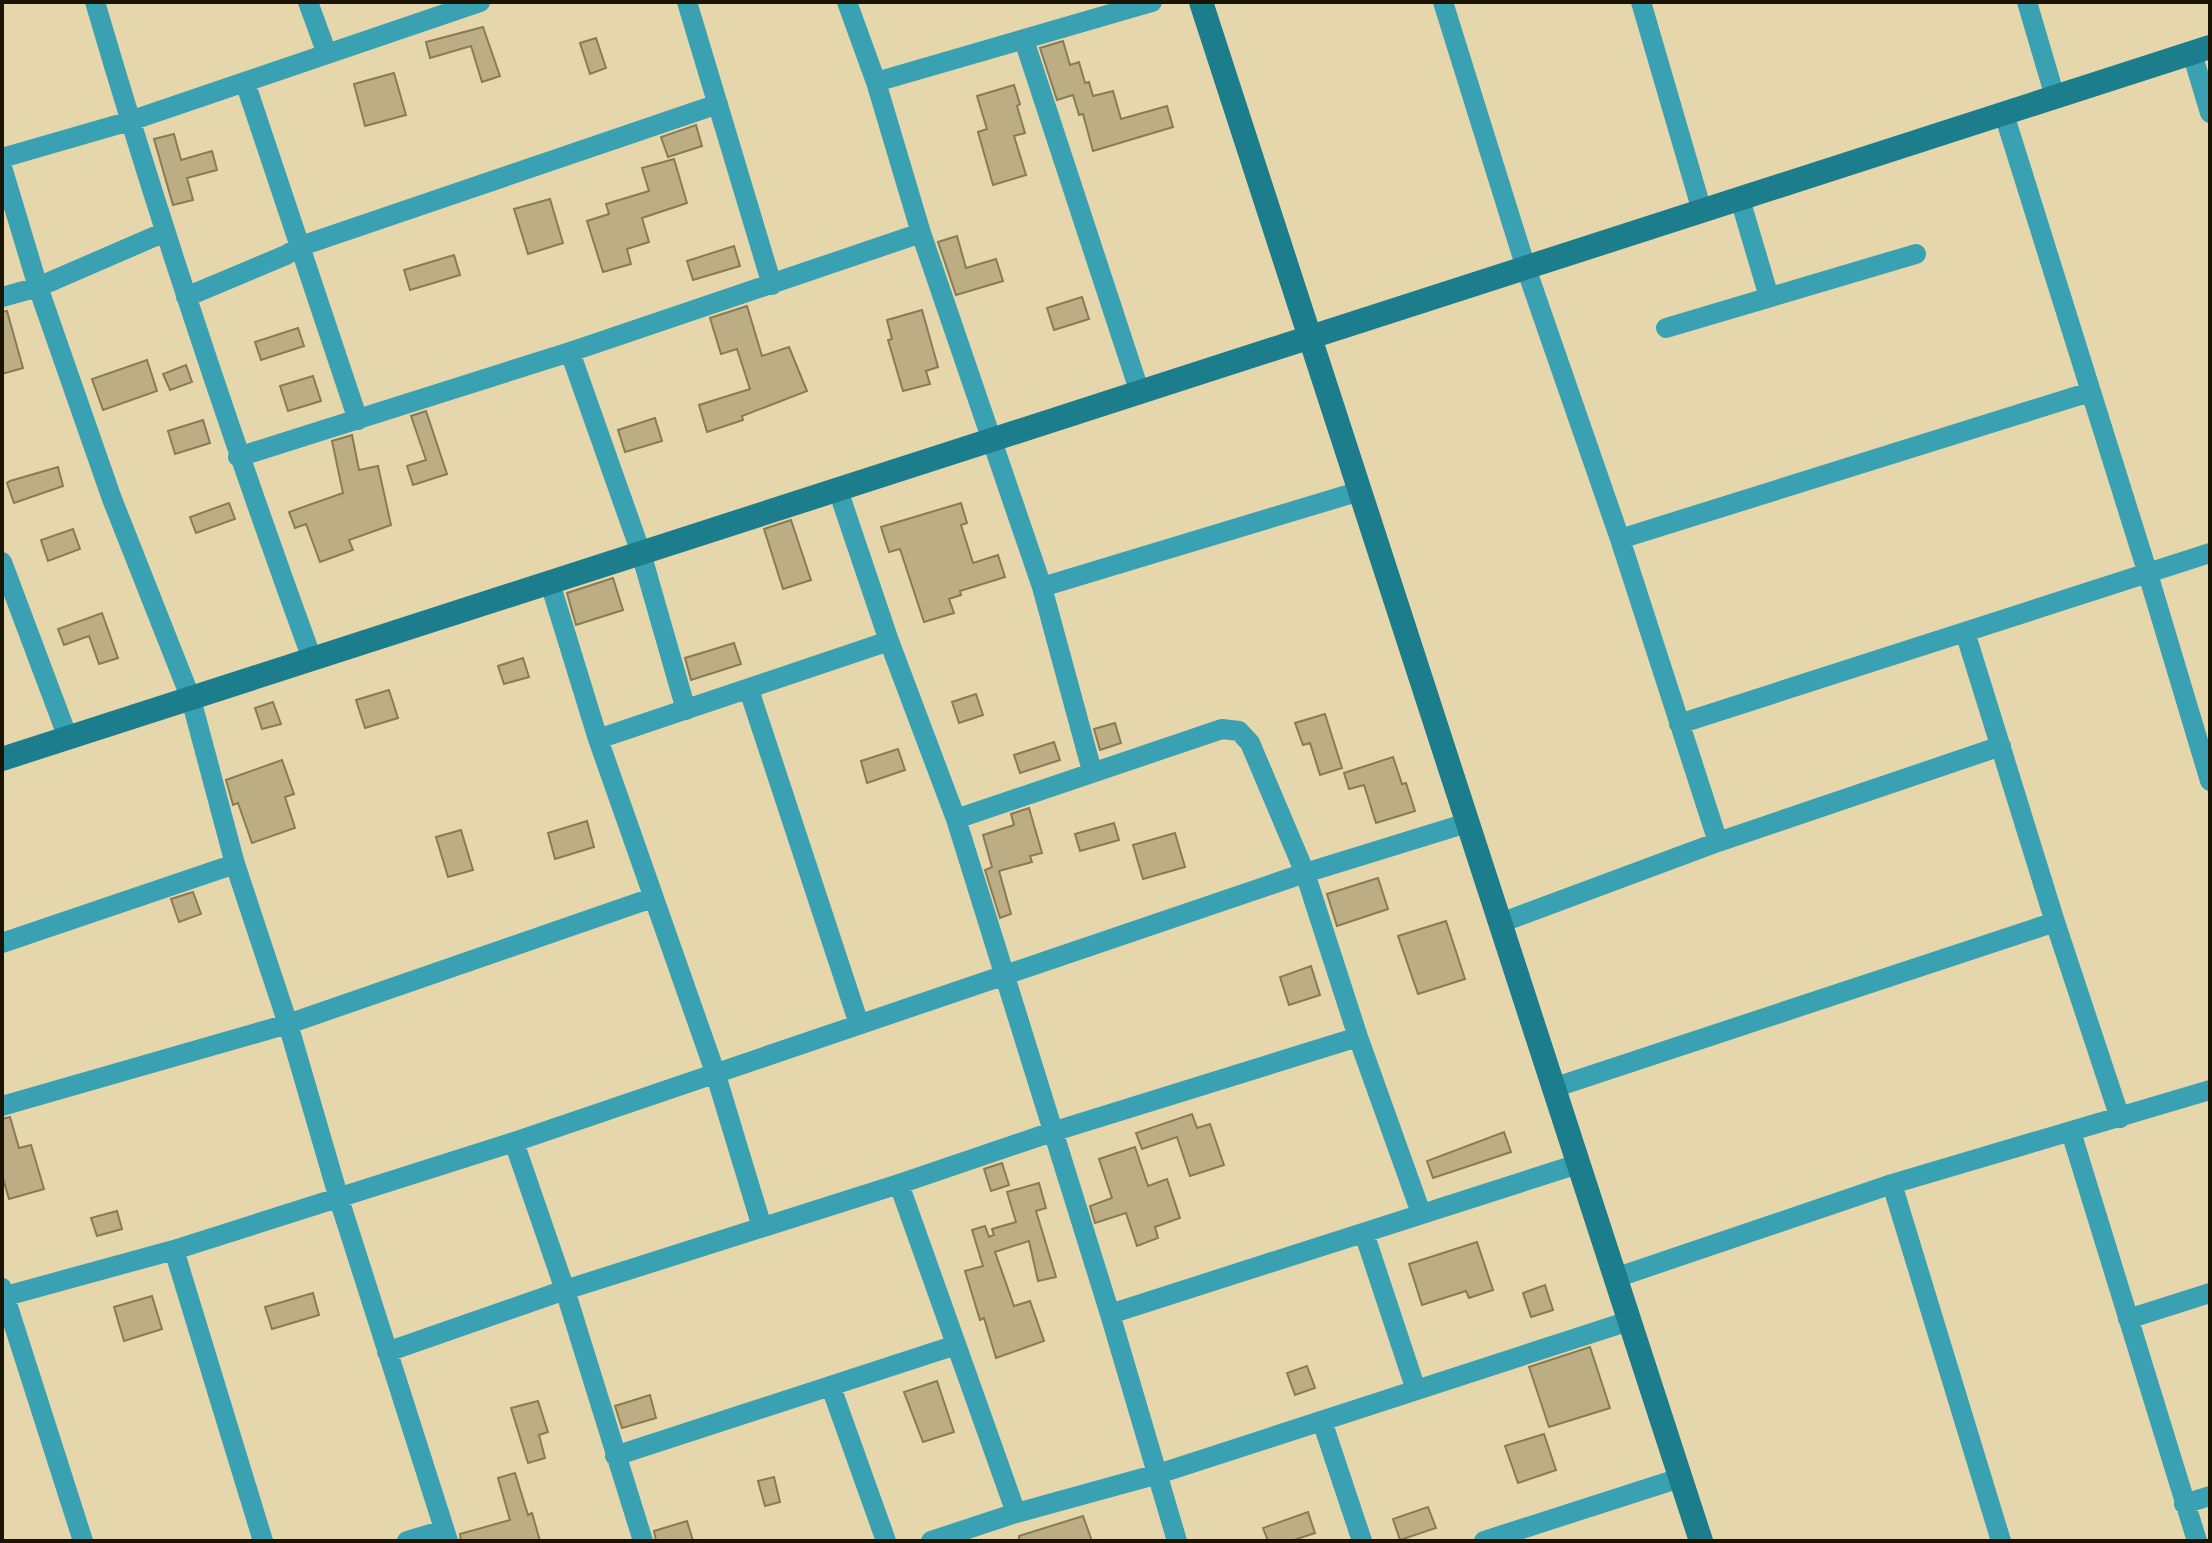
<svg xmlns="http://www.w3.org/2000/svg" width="2212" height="1543" viewBox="0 0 2212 1543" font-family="Merriweather,serif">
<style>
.building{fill:#bdad84;stroke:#897b53;stroke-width:2}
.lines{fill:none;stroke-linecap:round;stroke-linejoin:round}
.street{stroke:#3aa1b2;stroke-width:20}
.secondary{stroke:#1c7d8c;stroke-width:24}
</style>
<rect width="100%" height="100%" fill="#e6d6ab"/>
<path class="building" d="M483 27 500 76 482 82 471 46 430 58 426 42Z
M596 38 606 68 590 74 580 43Z
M1063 41 1070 65 1079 62 1085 83 1089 82 1093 96 1113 91 1121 119 1167 106 1173 127 1093 151 1083 114 1079 115 1073 95 1057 100 1040 48Z
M394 73 406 115 365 126 354 84Z
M1014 85 1020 104 1017 106 1025 133 1014 136 1026 175 993 185 978 132 987 129 977 96Z
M696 125 702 146 668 157 661 137Z
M174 134 181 160 212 151 217 170 187 178 193 200 173 205 154 139Z
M674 159 687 203 642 218 649 242 627 249 631 264 603 272 587 221 609 214 606 204 649 191 642 168Z
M550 199 563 243 528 254 514 209Z
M957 236 966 268 996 259 1003 281 956 295 938 242Z
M734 246 740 266 693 280 687 261Z
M454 255 460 275 410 290 404 270Z
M1082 297 1089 319 1054 330 1047 308Z
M747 306 762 356 789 347 807 391 742 416 743 420 707 432 699 405 750 389 737 349 721 354 710 318Z
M922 310 938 367 926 371 930 384 903 391 888 340 892 339 887 320Z
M7 311 23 368 2 374V312Z
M298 328 304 346 261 360 255 342Z
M147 360 157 391 103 410 92 379Z
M186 365 192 382 170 390 163 374Z
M313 376 321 401 288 411 280 386Z
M426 411 447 474 413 485 407 466 426 460 411 416Z
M655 418 662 441 625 452 618 430Z
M203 420 210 443 175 454 168 431Z
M352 435 359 470 378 466 391 525 349 540 353 550 320 562 306 524 295 528 289 512 343 493 332 441Z
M58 467 63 486 14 503 7 483 10 481Z
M229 503 235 519 196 533 190 517Z
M961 503 967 523 961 525 973 563 998 555 1005 577 960 591 961 595 949 599 954 613 924 622 900 549 889 552 881 527Z
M791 520 811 580 783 589 764 529Z
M73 529 80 549 48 561 41 540Z
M613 578 623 610 576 625 567 593Z
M102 613 118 658 99 664 89 636 64 645 58 629Z
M734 643 741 664 691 680 685 658Z
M523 658 529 677 504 684 498 666Z
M389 690 398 718 365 728 356 700Z
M976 694 983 715 959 723 952 702Z
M273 702 281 724 262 729 255 708Z
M1325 714 1342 768 1320 775 1310 743 1303 745 1295 723Z
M1115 723 1121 743 1100 750 1094 729Z
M1054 742 1060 760 1020 773 1014 755Z
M898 749 905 770 867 783 861 761Z
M1393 757 1402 784 1406 783 1415 811 1376 823 1364 785 1349 789 1344 773Z
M282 760 294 794 285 797 295 828 252 843 238 803 233 805 226 780Z
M1029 808 1042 853 1030 856 1032 862 999 871 1011 914 1000 918 985 870 992 867 983 835 1014 825 1011 814Z
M587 821 594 847 555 859 548 833Z
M1114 823 1119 840 1080 851 1075 834Z
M461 830 473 870 448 877 436 837Z
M1175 833 1185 867 1143 879 1133 845Z
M1378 878 1388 909 1337 926 1327 894Z
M193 892 201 914 179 922 171 899Z
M1446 921 1465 979 1418 994 1398 936Z
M1311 966 1320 995 1289 1005 1280 977Z
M1192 1114 1197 1128 1210 1124 1224 1165 1190 1176 1177 1137 1142 1149 1136 1133Z
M10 1117 19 1148 31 1145 44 1189 9 1199 2 1175V1119Z
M1504 1132 1511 1152 1433 1178 1427 1161Z
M1135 1147 1148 1186 1167 1179 1180 1218 1155 1227 1158 1238 1137 1246 1126 1213 1095 1223 1090 1206 1112 1198 1099 1159Z
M1002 1163 1009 1185 991 1191 984 1169Z
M1039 1183 1046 1208 1036 1211 1056 1277 1038 1281 1029 1241 995 1252 1014 1306 1030 1301 1044 1341 996 1358 984 1318 980 1320 965 1271 983 1266 972 1230 985 1226 989 1237 994 1235 992 1229 1016 1222 1007 1192Z
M117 1211 122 1229 97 1236 91 1218Z
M1477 1242 1493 1290 1469 1298 1466 1291 1422 1305 1409 1264Z
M1545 1285 1553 1310 1531 1317 1523 1293Z
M313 1293 319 1315 272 1329 265 1307Z
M152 1296 162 1329 124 1341 114 1307Z
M1590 1347 1610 1408 1549 1427 1529 1367Z
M1307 1366 1315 1388 1295 1395 1287 1373Z
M937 1381 954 1432 923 1442 904 1392Z
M650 1395 656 1418 622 1428 615 1406Z
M538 1401 548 1432 539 1435 545 1458 528 1463 511 1408Z
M1544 1434 1556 1470 1518 1483 1505 1446Z
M515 1473 528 1515 532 1513 540 1541H461L460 1534 510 1520 498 1478Z
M774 1477 780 1502 765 1506 758 1481Z
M1428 1507 1436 1528 1400 1540 1393 1519Z
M1308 1512 1315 1533 1291 1541H1268L1263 1528Z
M1083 1516 1092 1541H1019V1536Z
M687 1521 693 1541H656L654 1531Z"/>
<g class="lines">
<path class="street" d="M95 2C160 224 233 442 312 659
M308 2 327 54
M687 2 772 285
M847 2 876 82 921 233 1042 587 1092 771
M1443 2 1526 268 1620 539 1718 842
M1641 2 1702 211
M2027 2 2055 97
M1024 40 1140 393
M2192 53 2210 113
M245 82 358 420
M876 82 1152 2
M2004 114 2148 574 2210 781
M2 158 130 121 480 2
M2 167 38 287 112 499 191 699 235 864 288 1024 339 1199 448 1541
M1740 199 1769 297
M2 297 38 287 165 232
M186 297 286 255 301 246 718 104
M1666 328 1916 254
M570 352 641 553 686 710
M238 457 570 352 921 233
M838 490 889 641 956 819 1110 1314 1177 1541
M1620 539 2090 392
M2 562 68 738
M550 583 598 739 715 1072 762 1227
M1042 587 1360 491
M1965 632 2055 922 2120 1118
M749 690 859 1024
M1679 724 2210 553
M598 739 889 641
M956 819 1222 729 1239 731 1250 743 1305 873 1358 1037 1421 1213
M1500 923 1718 842 2001 746
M2 943 235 864
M1553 1088 2055 922
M2 1106 288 1024 652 898
M2071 1132 2197 1541
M514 1142 565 1290 643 1541
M899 1184 1016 1513
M1892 1184 2001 1541
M1364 1233 1416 1390
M174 1250 263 1541
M1615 1278 1892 1184 2210 1090
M2 1288 83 1541
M2 1297 174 1250 514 1142 1305 873 1467 823
M1110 1314 1578 1164
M2128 1319 2210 1293
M387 1352 565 1290 899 1184 1052 1132 1358 1037
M831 1387 886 1541
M1322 1421 1362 1541
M615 1456 956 1345
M2184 1504 2210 1496
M407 1541 444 1530
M931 1541 1016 1513 1158 1474 1629 1321
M1484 1541 1680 1478"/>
<path class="secondary" d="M1201 2 1701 1541
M2 759 2210 47"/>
</g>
<rect width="2212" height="1543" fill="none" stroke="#1a1405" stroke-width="8"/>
</svg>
